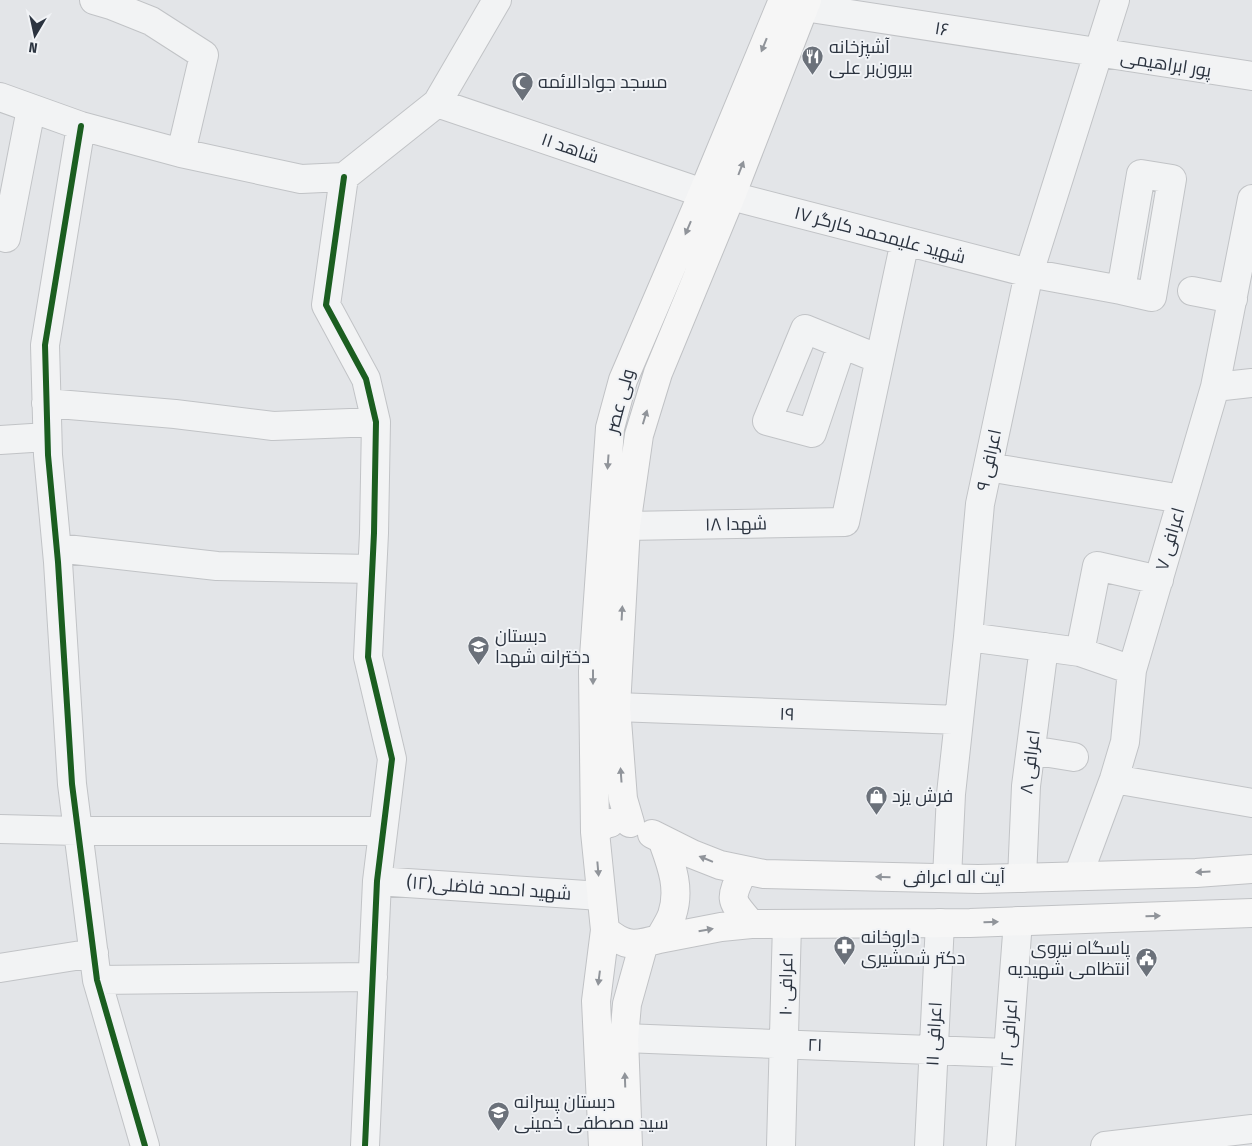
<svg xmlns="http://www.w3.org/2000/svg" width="1252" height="1146" viewBox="0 0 1252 1146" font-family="'Fira Sans Condensed',Cairo,sans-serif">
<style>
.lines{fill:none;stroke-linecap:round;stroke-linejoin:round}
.minor-casing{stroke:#c1c3c6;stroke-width:30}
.major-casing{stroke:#c0c2c5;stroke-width:30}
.minor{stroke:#f2f3f4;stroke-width:28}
.major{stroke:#f6f6f6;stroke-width:28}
.cycleway-casing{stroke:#f1f3f6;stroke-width:9}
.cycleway{stroke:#1b5e20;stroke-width:6}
.oneway{fill:#90949a}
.labels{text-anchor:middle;stroke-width:4;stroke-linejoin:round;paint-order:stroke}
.street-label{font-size:18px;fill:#2b333f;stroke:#f1f3f6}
.poi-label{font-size:18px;fill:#2b333f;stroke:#f1f3f6;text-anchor:start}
</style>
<rect width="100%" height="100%" fill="#e3e5e8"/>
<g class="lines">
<defs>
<path id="minor" d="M94 0 111 5 151 21 204 55 181 153
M804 7 1252 76
M0 97 81 126 181 153 301 179 344 177 437 103 497 0
M437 103 703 193
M81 126 45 345 48 455 58 562 72 784 97 980 145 1146
M344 177 326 305 366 379 376 422 374 533 368 657 392 759 377 881 365 1146
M731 196 1029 273 1121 290 1141 174 1172 179 1152 297 1121 290
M6 238 31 109
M1192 291 1233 299
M842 344 812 433 767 421 805 329 879 359
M1215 387 1252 383
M46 403 175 414 273 426 376 422
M0 440 47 437
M988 467 1182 499
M626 526 845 522 905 241
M57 548 217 566 372 569
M968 637 1080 652 1132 670
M1080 652 1097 566 1159 580
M616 707 959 720
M1031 750 1074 757
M1114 779 1252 803
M0 829 77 831H383
M1078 876 1114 779 1125 742 1132 670 1215 387 1252 199
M947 878 951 794 968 637 980 504 1029 273 1115 0
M1022 878 1026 786 1044 647
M377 881 601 896
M0 968 94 953
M97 980 373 977
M624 1038 1007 1053
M781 1146 787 924
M929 1146 940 923
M1001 1146 1018 921
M1105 1146 1252 1129"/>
<path id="major" d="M630 823 623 799 616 707 626 526 639 435 658 373 731 196 807 0
M595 832 593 671 610 428 623 380 703 193 783 0
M662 839 692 854 720 865 764 874 978 879 1196 873 1252 869
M743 871C729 901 730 899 751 924
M605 930C625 947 634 946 659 939 663 932 669 923 672 915 681 888 671 864 662 839L652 834
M659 939 721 927 751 924 970 923 1252 913
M603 1146 596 1001 605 930 595 832 605 824 610 823
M628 1146 624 1038 627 1004 644 943"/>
</defs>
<use href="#minor" class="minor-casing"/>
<use href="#major" class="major-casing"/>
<use href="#minor" class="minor"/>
<use href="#major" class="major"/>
<defs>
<path id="cycleway" d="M81 126 45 345 48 455 58 562 72 784 97 980 145 1146
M344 177 326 305 366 379 376 422 374 533 368 657 392 759 377 881 365 1146"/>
</defs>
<use href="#cycleway" class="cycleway-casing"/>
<use href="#cycleway" class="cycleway"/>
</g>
<defs><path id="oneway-solid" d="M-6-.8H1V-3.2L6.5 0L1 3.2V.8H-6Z" transform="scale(1.25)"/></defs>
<g class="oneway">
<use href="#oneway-solid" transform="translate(764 45) rotate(112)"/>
<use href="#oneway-solid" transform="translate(741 168) rotate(-69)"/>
<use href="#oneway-solid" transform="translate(688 228) rotate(113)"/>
<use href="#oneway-solid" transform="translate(645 417) rotate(-73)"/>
<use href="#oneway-solid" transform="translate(608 462) rotate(94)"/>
<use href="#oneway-solid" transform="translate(622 613) rotate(-87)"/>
<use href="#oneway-solid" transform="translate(593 677) rotate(90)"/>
<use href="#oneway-solid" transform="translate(621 775) rotate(-94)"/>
<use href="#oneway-solid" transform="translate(706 859) rotate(-158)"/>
<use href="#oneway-solid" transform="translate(598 869) rotate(85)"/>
<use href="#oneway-solid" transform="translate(1203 872) rotate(177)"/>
<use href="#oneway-solid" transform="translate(883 877) rotate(-179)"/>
<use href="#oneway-solid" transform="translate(1153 916) rotate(-2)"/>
<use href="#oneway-solid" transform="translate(991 922) rotate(-2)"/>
<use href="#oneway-solid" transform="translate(706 930) rotate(-10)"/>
<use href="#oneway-solid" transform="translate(599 978) rotate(97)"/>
<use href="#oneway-solid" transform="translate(625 1080) rotate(-92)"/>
</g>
<defs>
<symbol id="restaurant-pin" viewBox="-11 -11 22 30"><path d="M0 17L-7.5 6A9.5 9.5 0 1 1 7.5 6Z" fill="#6b717a" stroke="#f1f3f6"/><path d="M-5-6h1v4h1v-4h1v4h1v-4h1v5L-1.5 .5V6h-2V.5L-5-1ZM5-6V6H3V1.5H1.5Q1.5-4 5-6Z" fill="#fff"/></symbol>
<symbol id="mosque-pin" viewBox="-11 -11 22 30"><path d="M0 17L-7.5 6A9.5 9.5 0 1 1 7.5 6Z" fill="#6b717a" stroke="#f1f3f6"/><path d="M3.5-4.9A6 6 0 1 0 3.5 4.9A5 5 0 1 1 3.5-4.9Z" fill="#fff"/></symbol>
<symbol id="school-pin" viewBox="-11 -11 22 30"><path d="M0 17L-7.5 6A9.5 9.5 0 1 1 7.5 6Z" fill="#6b717a" stroke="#f1f3f6"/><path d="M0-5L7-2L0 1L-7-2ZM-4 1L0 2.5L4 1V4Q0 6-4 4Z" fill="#fff"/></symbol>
<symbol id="shop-pin" viewBox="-11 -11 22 30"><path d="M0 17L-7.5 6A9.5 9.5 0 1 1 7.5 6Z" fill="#6b717a" stroke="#f1f3f6"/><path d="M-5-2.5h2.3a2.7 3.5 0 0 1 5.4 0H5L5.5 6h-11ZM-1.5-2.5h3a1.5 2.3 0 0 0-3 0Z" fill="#fff"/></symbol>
<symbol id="pharmacy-pin" viewBox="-11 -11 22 30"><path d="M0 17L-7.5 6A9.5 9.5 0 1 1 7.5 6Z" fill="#6b717a" stroke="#f1f3f6"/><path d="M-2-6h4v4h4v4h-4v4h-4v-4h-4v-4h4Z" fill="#fff"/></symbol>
<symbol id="civic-pin" viewBox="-11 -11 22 30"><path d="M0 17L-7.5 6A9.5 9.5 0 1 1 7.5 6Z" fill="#6b717a" stroke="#f1f3f6"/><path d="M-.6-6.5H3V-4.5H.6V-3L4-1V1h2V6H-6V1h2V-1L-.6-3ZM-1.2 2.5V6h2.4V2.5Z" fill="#fff"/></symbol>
</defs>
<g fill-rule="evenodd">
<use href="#restaurant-pin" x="800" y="44" width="25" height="34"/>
<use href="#mosque-pin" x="510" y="70" width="25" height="34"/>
<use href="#school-pin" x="466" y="634" width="25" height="34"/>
<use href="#shop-pin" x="864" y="784" width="25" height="34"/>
<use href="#pharmacy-pin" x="832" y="934" width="25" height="34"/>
<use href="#civic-pin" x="1134" y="946" width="25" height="34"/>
<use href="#school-pin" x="486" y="1100" width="25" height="34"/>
</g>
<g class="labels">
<g class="street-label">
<text transform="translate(942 29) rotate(9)" y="6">۱۶</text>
<text transform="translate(1166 64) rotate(9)" y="6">پور ابراهیمی</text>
<text transform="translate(570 148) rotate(19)" y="6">شاهد ۱۱</text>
<text transform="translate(880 235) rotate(15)" y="6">شهید علیمحمد کارگر ۱۷</text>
<text transform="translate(620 401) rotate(-75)" y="6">ولی عصر</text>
<text transform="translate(989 460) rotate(-78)" y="6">اعرافی ۹</text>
<text transform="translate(736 524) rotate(-1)" y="6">شهدا ۱۸</text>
<text transform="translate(1170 539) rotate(-74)" y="6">اعرافی ۷</text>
<text transform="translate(787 714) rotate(2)" y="6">۱۹</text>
<text transform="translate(1030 762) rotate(-83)" y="6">اعرافی ۸</text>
<text x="954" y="883">آیت اله اعرافی</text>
<text transform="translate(489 888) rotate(4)" y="6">شهید احمد فاضلی(۱۲)</text>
<text transform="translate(786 984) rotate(-89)" y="6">اعرافی ۱۰</text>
<text transform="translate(1009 1033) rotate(-86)" y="6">اعرافی ۱۲</text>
<text transform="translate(934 1034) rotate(-87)" y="6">اعرافی ۱۱</text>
<text transform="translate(815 1045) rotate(2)" y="6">۲۱</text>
</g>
<g class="poi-label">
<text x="829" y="53">آشپزخانه<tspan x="829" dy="21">بیرون‌بر علی</tspan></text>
<text x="538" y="88">مسجد جوادالائمه</text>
<text x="495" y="642">دبستان<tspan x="495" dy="21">دخترانه شهدا</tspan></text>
<text x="892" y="802">فرش یزد</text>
<text x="861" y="943">داروخانه<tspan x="861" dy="21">دکتر شمشیری</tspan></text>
<text x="1130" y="954" text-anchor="end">پاسگاه نیروی<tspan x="1130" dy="21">انتظامی شهیدیه</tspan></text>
<text x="514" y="1108">دبستان پسرانه<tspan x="514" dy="21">سید مصطفی خمینی</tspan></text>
</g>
</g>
<g transform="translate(35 35) rotate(189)" stroke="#f1f3f6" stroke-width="4" paint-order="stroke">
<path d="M0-4L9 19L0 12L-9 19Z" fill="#2b333f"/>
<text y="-8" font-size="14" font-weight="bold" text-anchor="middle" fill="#2b333f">N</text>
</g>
</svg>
